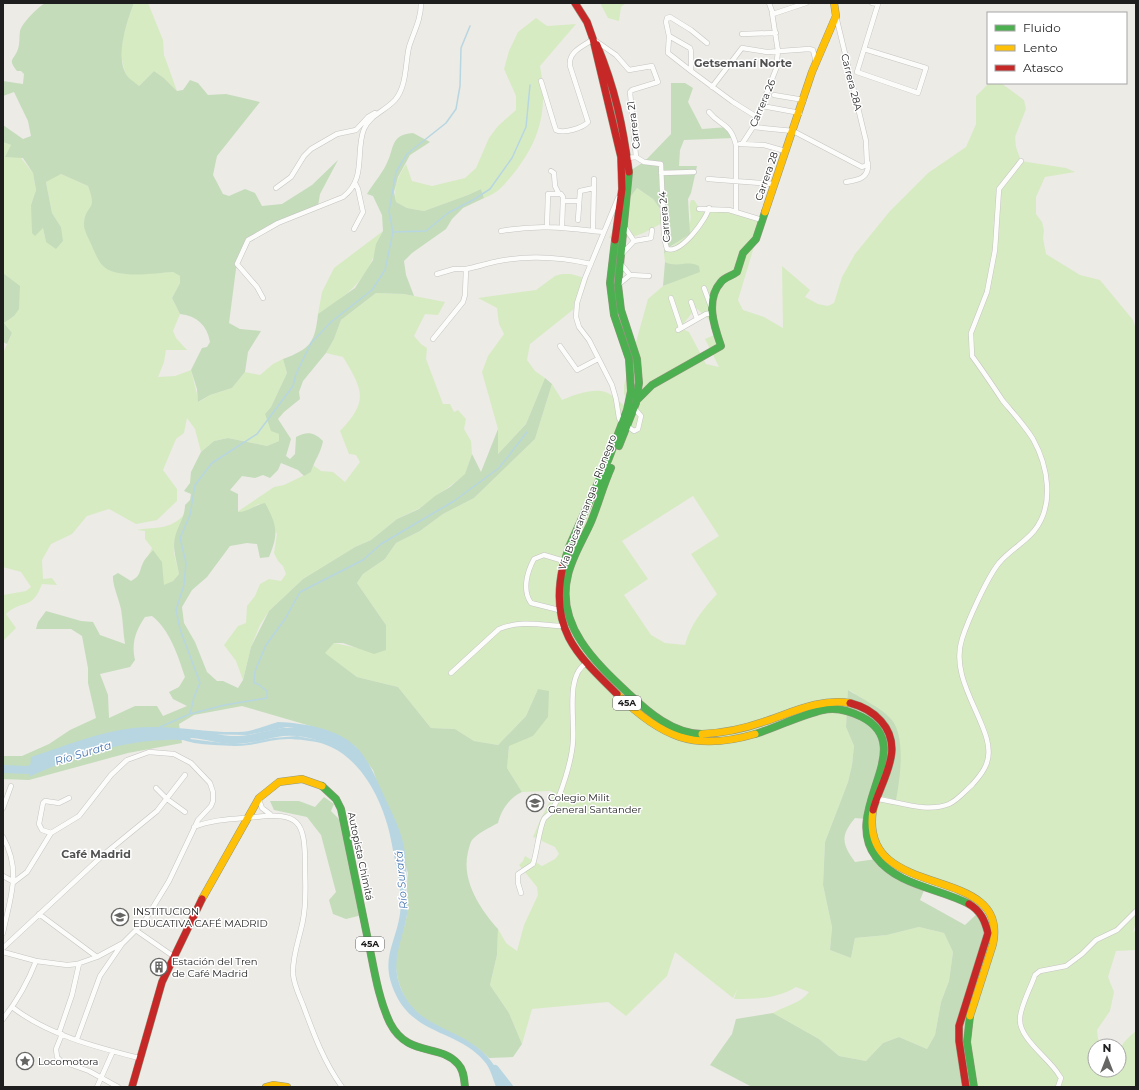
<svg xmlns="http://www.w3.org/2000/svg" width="1139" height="1090" viewBox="0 0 1139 1090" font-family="Montserrat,sans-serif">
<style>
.grass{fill:#d7ebc3;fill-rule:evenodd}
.forest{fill:#c4dcba;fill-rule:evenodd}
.water{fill:#b8d6e1;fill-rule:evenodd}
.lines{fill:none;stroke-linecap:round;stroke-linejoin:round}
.stream{stroke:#b8d6e1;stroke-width:1.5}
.river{stroke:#b8d6e1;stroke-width:8}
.street-casing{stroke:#c5c4c2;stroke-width:5.5}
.fast-casing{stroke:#93977e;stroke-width:8}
.slow-casing{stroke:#93977e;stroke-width:8}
.jam-casing{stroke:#93977e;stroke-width:8}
.street{stroke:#fcfcfb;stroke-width:4.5}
.fast{stroke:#4caf50;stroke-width:7}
.slow{stroke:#ffc107;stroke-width:7}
.jam{stroke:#c62828;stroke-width:7}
.labels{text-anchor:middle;stroke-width:3;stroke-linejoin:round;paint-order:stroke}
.shield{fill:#fff;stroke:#626262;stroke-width:1}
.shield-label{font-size:9px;font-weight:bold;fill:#1e1e1e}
.street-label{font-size:10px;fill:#1e1e1e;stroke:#fff}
.poi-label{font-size:10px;fill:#1e1e1e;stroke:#fff;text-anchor:start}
.neighbourhood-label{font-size:11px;font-weight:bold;fill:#515151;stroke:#fff}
.water-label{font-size:11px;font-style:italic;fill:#4775b1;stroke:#fff}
</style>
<rect width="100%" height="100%" fill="#ecebe6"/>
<path class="grass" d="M134 3H148L163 40 164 55 177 91 164 78 154 71 139 86C135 83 129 80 127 76 115 53 126 25 134 3Z
M600 3H626L621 7 619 21 608 18Z
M536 18 547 26 576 24 540 66C548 108 541 139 514 173 504 185 499 193 484 198L481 189 468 195 424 211 407 208 396 202C393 187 398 177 406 164L412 181 432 186 465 178 476 168 489 138 498 126 516 110V96L504 69 509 51 518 32Z
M602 57 615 104 631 195 637 188 653 199 668 220C644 232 638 240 609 238L618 220 620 161Z
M1001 83 1024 100 1026 109 1015 137 1016 147 1021 161 1066 168 1075 172 1045 177 1036 197V214L1042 222 1044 230 1043 238 1046 254 1080 275 1100 280 1133 320 1136 329V922L1133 933 1136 929V950L1116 951 1108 977 1114 992 1110 1011 1097 1030 1098 1039 1108 1046H1095V1070H1119C1119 1048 1119 1045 1136 1031V1087H966L980 911 876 859 874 793 896 799 892 720 871 704 849 690 846 727 854 746 852 765 848 782 825 842 823 885 832 927 830 950 851 958 855 938 887 935 919 927 944 933 953 952 949 981 941 1002 935 1035 927 1049 899 1037 883 1043 866 1061 839 1056 819 1039 773 1013C785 1006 801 1003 809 992L796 987C776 999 757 999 734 999L737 990 733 998 675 952 667 976 626 1016 608 1002 532 1009 522 1044 509 1013 490 985 497 955 498 929 506 943 517 951 524 925 538 895 537 887 519 865 523 861 525 856 542 866 555 859 559 854 555 847 533 837 541 818 554 794 551 791 522 792 507 768 509 745 533 736 538 689 526 716 498 745 474 741 455 729 431 728 398 687 357 677 324 653 334 643 358 648 386 625 357 583 363 574 385 559 396 543 420 531 443 514 474 498 535 439 552 384 562 400C574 395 594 387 608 393 617 398 624 407 633 412L624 394V385L648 299 663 286 671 283 680 264 673 266 665 262 664 254C673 244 687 235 690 222 692 215 688 208 691 200H694L700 209H722L762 220 738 300 743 310 764 317 783 328 782 266 810 290 805 297 818 304 828 306 834 303 842 277 855 254 890 211 928 173 966 147 976 124V96L988 84ZM696 308 715 325 717 334 705 339 719 367 706 364 689 332 680 328ZM693 496 719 536 691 554 717 594C703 609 690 625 685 645L665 643 651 635 624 595 648 579 622 541Z
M3 142 11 145 33 173 36 190 31 205 39 230 43 228 46 242 61 227 52 213 46 182 53 176 61 174 88 186 93 198 92 206 88 211 87 233 102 265 122 274 173 272 180 276V283L172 298 180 314 173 331 176 338 187 350H166L164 362 158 377 175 376 191 370 199 402 210 395 232 388 245 372 260 375 273 364 283 359 287 373 271 407 265 414 279 434V441L267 446 228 438 214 441 201 452 195 429 187 418 184 433 176 439 163 470 177 489V501L157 520 136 524 109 509 87 516 72 534 51 544 42 560 43 579 52 578 57 585 42 584C32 611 22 599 6 614L16 628 3 641V595L26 591 31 587 21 572 3 567V353L12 333 4 323 14 316 20 287 3 273 4 158 3 157Z
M383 231C378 242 377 250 372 260 361 286 341 299 318 314L322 292 334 268Z
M562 274H571L588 279 579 305 530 344 527 360 535 371 545 378 526 424 498 454V429L482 372 488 356 504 334 499 324 497 308 478 298 536 290 555 276Z
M376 293 404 294 445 302 438 315 425 314 414 336 421 344 427 348 426 359 443 404H450L454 412 458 410 466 419 464 429 471 441 472 454 465 475 420 508 397 519 371 540 355 547 303 579 269 611 260 625 251 647 243 680 236 661 224 645 238 626 246 623 247 606 255 596 260 584 269 579 281 581 286 574 283 566 278 561 274 553 277 534 259 504 245 512H237L274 487 284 485 311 472 313 465 321 471 333 472 345 482 360 462 356 455 349 454 340 431C369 401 363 390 343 357L326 353 334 339 341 320Z
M185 514C179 526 173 538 174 553 175 559 178 567 179 574L173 581 164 586 153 550 148 556 152 548 145 539V531L137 530C159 526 168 531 185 514Z"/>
<path class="forest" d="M45 3H134C127 21 113 61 129 78 132 81 136 83 139 86L154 71 164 78 177 91 183 90 190 80 198 83 208 95 226 94 260 102 217 156 213 175 223 194 229 196 245 189 255 193 262 206 282 204 312 185 338 160 320 194 318 206 292 217 248 240 236 269 229 323 240 329 261 331 248 352 245 372 232 388 210 395 198 402 197 389 191 370 202 348 207 347 210 342C207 325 197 316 180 314L172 298 180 283V276L173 272C155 273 115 280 102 265 98 260 94 251 92 246 89 239 83 229 84 223 86 203 98 212 88 186L61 174 46 182 52 213 61 227 63 241 56 249 46 242 43 228 35 236 32 233 31 205 36 190 33 173 23 158 5 157 11 145 3 142V125L23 139 31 136 28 121 14 92 3 96V81L23 84 24 74 21 71H17C7 58 14 61 18 49 20 43 19 37 20 31 22 23 38 7 45 3Z
M671 83H685L693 88 688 102 702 129 728 127 734 138 684 140 680 150 679 166H697L691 193 688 199 690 234 671 246 664 254 668 220 653 199 637 188 631 196V170L644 162 671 134Z
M413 133 430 142 410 155 398 177 394 192 396 202 407 208 424 211 468 195 481 189 484 198 463 208 452 219 446 229 412 253 404 261 406 275 414 296 404 294 376 293 341 320 334 339 326 353 303 381 299 392 300 399 284 412 278 419 291 439 286 456 290 459 295 454 296 437C307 431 314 432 323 441 321 453 314 461 311 472L304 476 298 470 281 463 278 470 270 478 263 475 255 478 242 476 230 490 238 494V512C248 512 255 505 265 503 277 525 279 533 269 557L260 558 257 544 247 543 230 546 207 577 192 590 182 607 184 623 195 642 207 672 217 681H223L238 688 243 680 251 647 269 611 303 579 355 547 371 540 397 519 419 509 435 496 450 487 465 474 472 454 481 472 498 429V454L526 424 545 378 552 384 535 439 474 498 443 514 420 531 396 543 385 559 363 574 357 583 386 625V650L374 654 343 643H334L325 653 357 677 398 687 431 728 455 729 474 741 498 745 526 716 538 689 549 691 548 717 533 736 509 746 507 768 522 792C510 797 501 810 498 823 489 828 479 832 472 840 470 843 469 848 468 852 461 880 480 909 498 929L497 955 490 985 509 1013 522 1044 513 1057 489 1058C482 1051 474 1045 465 1040 451 1032 434 1027 422 1017 402 1002 392 973 397 948 400 937 406 925 407 913 408 900 406 887 408 873L373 770 355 746 314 727 242 706 194 715 179 724 182 743 128 753 29 780 3 779V756H22L49 744 70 730 96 718 88 683V668L82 636 71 629H36L38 622 46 611 81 621 93 622 100 635 125 644C123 632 123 621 121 609 119 600 112 583 113 576L118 573 131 581C141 576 139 571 143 563 145 558 150 554 153 550L162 562 164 585 173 581 179 574C177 561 172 550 175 537 178 525 185 517 185 505L190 500 191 494 184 491 190 483 191 472 201 452 214 441 228 438 267 446 279 441V434L271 431 265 414 271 407 287 373 283 359C310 349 315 343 318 314L355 288 373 260 376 244 383 231 382 215 373 196 367 194C373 184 381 175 386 165 395 149 389 135 413 133ZM152 616C170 630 178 656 185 677L179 687 169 692 173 699 187 706 163 716 157 706H135L109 718 108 695 100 674 130 667 135 660C131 643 136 630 145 617Z
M665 262C677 268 687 260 699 266L700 272 663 286Z
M3 273 20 286 19 309 14 316 4 323 12 333 7 344 3 342Z
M848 690C861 698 883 709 892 720 906 738 900 779 896 800L874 794 866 819 855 818C840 836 842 844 855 862L876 859 925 888 920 900 965 925 980 911 986 925 975 976 966 1087H752L710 1065 732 1034 736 1019 773 1013 819 1039 839 1056 866 1061 883 1043 899 1037 927 1049 935 1035 941 1002 949 981 953 952 944 933 919 927 887 935 855 938 851 958 830 950 832 927 823 885 825 842 848 782 852 765 854 746 846 727Z
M324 797 334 804 331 811 341 821 362 915 346 919 333 914 329 900 336 892 321 835 307 817 274 810 270 801H299L315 807Z"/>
<path class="water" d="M278 722C303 723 336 728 355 746 367 757 373 772 380 787 397 825 409 841 406 884 406 894 408 905 407 915 402 943 389 962 402 991 418 1026 452 1027 478 1048 491 1058 500 1073 506 1087H496C493 1079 490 1067 484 1061 459 1031 415 1035 396 995 379 960 395 946 400 914 403 892 396 867 392 845 386 809 366 763 331 747 319 741 304 740 291 739 272 738 253 747 234 746 221 745 207 745 194 743 189 742 185 740 180 740 130 738 74 756 29 777L30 769 3 771V765L30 769 31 757C65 746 98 732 133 728 169 724 204 733 239 732 252 732 266 725 278 722ZM287 727C311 730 330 736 348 751L328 742 297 736 273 738 243 744 223 743 190 739 195 734 248 735Z"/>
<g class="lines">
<path class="stream" d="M393 232 426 231 448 213 473 200 490 189 512 158 526 127 530 85
M190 714 194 697 200 683 180 629 176 610 184 585 186 563 180 538 190 515 195 485 212 463 257 434 293 386 296 374 311 343 331 322 372 290 385 270 393 232 389 211 396 172 407 154 446 123 456 109 460 86 461 48 470 26
M160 727 190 714 225 705 267 698V691L258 684 254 683 255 671 266 645 285 619 300 592 363 560 381 544 454 501 499 468 527 432"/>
<path class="river" d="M183 734C198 732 217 740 232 740 250 741 266 734 283 732 307 730 337 740 354 756
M3 769 27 770 40 766
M495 1069 509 1087"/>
<defs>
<path id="street" d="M769 3 773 14 806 3
M742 34 776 33
M669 36 668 53 691 71
M707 43 691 30 670 17 667 18 666 22 669 36 690 48 691 51V71L733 102 757 117
M864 49 926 68 918 93 857 72 878 4 872 3
M541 81 554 124 556 130C563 134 583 128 588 122L570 66C568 51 583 47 593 39L616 55 629 70 652 66 658 82 632 90 630 92 636 157
M712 87 742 48 767 52 809 49 813 50 816 62
M774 95 804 100
M762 106 800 113
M709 112C721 127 730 122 736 145V211
M753 127 793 131 862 167 867 165 866 141 836 16
M740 144 764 145 785 151
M742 144 753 127 776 69 778 51 772 13
M628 158 636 157 644 162 661 164 664 238 667 249C681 254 706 220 709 208
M551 171 554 173 555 186 559 194
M661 173 694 172
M708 179 774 184
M846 182C859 180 869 178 868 163
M276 188 291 177 304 156 311 149 337 134 356 130 368 117 375 113
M618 198 585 278 577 303 576 317 579 327 589 340 612 385 616 399 619 418 622 423
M563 201H578
M699 209 729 210 762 220
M578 220 580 191 594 188
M547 226 548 194H561L563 197 562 227
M354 229 363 212 358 189 355 183
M626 229 634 241
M501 231C541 224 565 228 604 232
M593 231 594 179
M623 253 634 241 651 238 652 230
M621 264 630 275 649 276
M437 274 454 269H466
M619 284 630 275
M704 288 711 307
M263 298 257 287 237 264 248 240 278 223 343 197C367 179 355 151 364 129 370 115 385 111 395 100 407 86 405 64 409 47 414 31 421 20 421 3
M671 298 681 328
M691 302 697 319
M678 330 706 314 712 313
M433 339 463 302 465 295 466 269C477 267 488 263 499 261 530 255 560 257 591 264
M560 346 577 370 598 359
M627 426 634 431 638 429 641 416 635 409
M559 610 531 603C522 590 527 572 534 559L544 555 564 561
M451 673 499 629C520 620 541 625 563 626
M156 788 167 799 185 812
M878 799C899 802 927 813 949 804 958 800 965 791 972 785 977 779 983 773 986 765 1001 732 947 685 962 639 968 620 987 578 999 563 1009 551 1024 543 1034 531 1055 505 1048 466 1033 439 1025 426 1013 413 1003 401 993 386 983 371 972 356L971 333 987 292 995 250 999 189 1021 161
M259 800 262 808 270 814
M3 808 11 786
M194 827C214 819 235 819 256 817 298 812 305 821 305 863 305 882 307 900 303 920 300 937 292 956 293 974 294 985 299 995 303 1005 314 1035 324 1062 342 1087
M51 833 42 830 39 824 43 803 45 801 59 803 69 798
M3 837C22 872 10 897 3 933
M3 876 14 882
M521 893 518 883V874L533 864C537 852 539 829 544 819 545 817 549 815 550 813 561 798 572 759 573 741 575 720 565 674 587 663
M39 914 97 957
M137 931 173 956
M3 948 102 856 157 811 185 775
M3 952 36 961 67 965 77 964 97 957 123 943 144 922 169 881 198 820 211 806 213 801V792L210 783 191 763 174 754 149 752 127 760 111 775 79 816 51 833 27 872 14 882
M12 1007C48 1035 96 1047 139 1058
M3 1019C17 1001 28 982 36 961
M59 1033 72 995 79 964
M62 1034 56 1049 57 1057 61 1061 89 1071 118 1087
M77 1039 100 976 122 944
M97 1087 113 1051
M1058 1087 1061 1078 1059 1075C1050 1059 1019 1039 1020 1019 1020 1007 1031 987 1035 975L1040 971 1066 966 1082 954 1096 940 1117 930 1136 911"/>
<path id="fast" d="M637 400 652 385 721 346C714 326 705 300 721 282 725 277 732 276 737 272L743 253 756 239 765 212
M619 446 636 403 639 383 637 359 621 310 618 285 629 172
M611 468C603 486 598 505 591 522 583 540 572 557 568 575 555 625 596 663 629 694 648 712 673 734 702 734
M563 566 569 547 609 458 627 410 631 391 629 359 614 315 610 283 615 240
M755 734C778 727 800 715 823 710 836 707 850 711 862 717 920 747 840 810 876 857 898 886 939 888 969 904
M322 786 336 799 341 809C350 853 359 897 368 940 374 968 378 998 390 1023 408 1058 440 1043 458 1064 464 1070 464 1079 465 1087
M970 1016 967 1042 974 1087"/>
<path id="slow" d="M765 212 812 72 836 16 834 3
M617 694C661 737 694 752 755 734
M702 734C723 733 743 729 763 722 791 713 819 698 850 703
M873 810C858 904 1010 861 993 944L970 1016
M202 899 259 798 279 782 302 779 322 786
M266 1087 273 1085 287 1087"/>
<path id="jam" d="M575 3 587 22 593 39 621 157 622 189 615 240
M597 45C615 88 623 126 629 172
M563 566C549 628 575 653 617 694
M850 703C862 706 872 711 881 721 906 749 881 780 873 810
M132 1087 162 982 202 899
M966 1087 959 1041V1026L988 933C985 921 981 911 969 904"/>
</defs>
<use href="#street" class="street-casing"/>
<use href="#fast" class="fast-casing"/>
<use href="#slow" class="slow-casing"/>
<use href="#jam" class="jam-casing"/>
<use href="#street" class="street"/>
<use href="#fast" class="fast"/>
<use href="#slow" class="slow"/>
<use href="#jam" class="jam"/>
</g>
<defs>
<symbol id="school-ring" viewBox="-11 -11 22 22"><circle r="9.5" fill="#fff" stroke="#666664" stroke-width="1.5"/><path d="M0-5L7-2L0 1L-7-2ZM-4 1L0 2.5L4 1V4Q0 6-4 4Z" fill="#666664"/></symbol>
<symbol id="building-ring" viewBox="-11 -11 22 22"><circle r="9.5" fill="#fff" stroke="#666664" stroke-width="1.5"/><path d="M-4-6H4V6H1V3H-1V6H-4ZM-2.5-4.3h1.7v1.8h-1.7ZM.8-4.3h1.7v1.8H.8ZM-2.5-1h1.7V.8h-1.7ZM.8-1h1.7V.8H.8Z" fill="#666664"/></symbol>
<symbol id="sight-ring" viewBox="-11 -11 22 22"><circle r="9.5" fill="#fff" stroke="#666664" stroke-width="1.5"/><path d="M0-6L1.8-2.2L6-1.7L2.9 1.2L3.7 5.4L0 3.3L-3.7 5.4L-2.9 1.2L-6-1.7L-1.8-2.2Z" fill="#666664"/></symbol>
</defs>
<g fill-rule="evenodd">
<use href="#school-ring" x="525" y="793" width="20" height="20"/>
<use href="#school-ring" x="110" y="907" width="20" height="20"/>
<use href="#building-ring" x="149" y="957" width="20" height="20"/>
<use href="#sight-ring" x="15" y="1051" width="20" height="20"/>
</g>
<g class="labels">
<g class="shield">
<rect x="613" y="696" width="28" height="14" rx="3"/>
<rect x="356" y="937" width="28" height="14" rx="3"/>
</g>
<g class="shield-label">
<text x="627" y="706">45A</text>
<text x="370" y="947">45A</text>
</g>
<g class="street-label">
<text transform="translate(852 82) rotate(76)" y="4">Carrera 28A</text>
<text transform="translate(762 103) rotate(-67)" y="4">Carrera 26</text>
<text transform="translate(633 125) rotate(-97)" y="4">Carrera 21</text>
<text transform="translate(766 176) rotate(-71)" y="4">Carrera 28</text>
<text transform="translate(664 217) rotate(-95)" y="4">Carrera 24</text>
<text transform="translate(587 502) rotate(-69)" y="4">Vía Bucaramanga - Rionegro</text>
<text transform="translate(361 856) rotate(78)" y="4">Autopista Chimitá</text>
</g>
<g class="poi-label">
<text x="548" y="801">Colegio Milit<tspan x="548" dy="12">General Santander</tspan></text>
<text x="133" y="915">INSTITUCION<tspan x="133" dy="12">EDUCATIVA CAFÉ MADRID</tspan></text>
<text x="172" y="965">Estación del Tren<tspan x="172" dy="12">de Café Madrid</tspan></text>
<text x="38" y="1065">Locomotora</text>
</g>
<g class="neighbourhood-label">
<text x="743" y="67">Getsemaní Norte</text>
<text x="96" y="858">Café Madrid</text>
</g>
<g class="water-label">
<text transform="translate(83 753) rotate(-17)" y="4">Río Surata</text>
<text transform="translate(401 880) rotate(-95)" y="4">Río Suratá</text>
</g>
</g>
<rect width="1139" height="1090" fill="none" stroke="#1e1e1e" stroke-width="8"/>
<rect x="987" y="12" width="140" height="72" fill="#ffffff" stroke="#a5a5a5"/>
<rect x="995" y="25" width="20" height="6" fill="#4caf50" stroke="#a5a5a5"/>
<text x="1023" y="32" font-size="12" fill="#1e1e1e">Fluido</text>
<rect x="995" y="45" width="20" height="6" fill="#ffc107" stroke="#a5a5a5"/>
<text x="1023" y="52" font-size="12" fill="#1e1e1e">Lento</text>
<rect x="995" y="65" width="20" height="6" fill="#c62828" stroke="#a5a5a5"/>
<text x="1023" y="72" font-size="12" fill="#1e1e1e">Atasco</text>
<g transform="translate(1107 1058)"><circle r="19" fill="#ffffff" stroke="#a5a5a5"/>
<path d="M0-3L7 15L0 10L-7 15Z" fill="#666664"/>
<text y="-6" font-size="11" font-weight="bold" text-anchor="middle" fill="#1e1e1e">N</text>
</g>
</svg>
